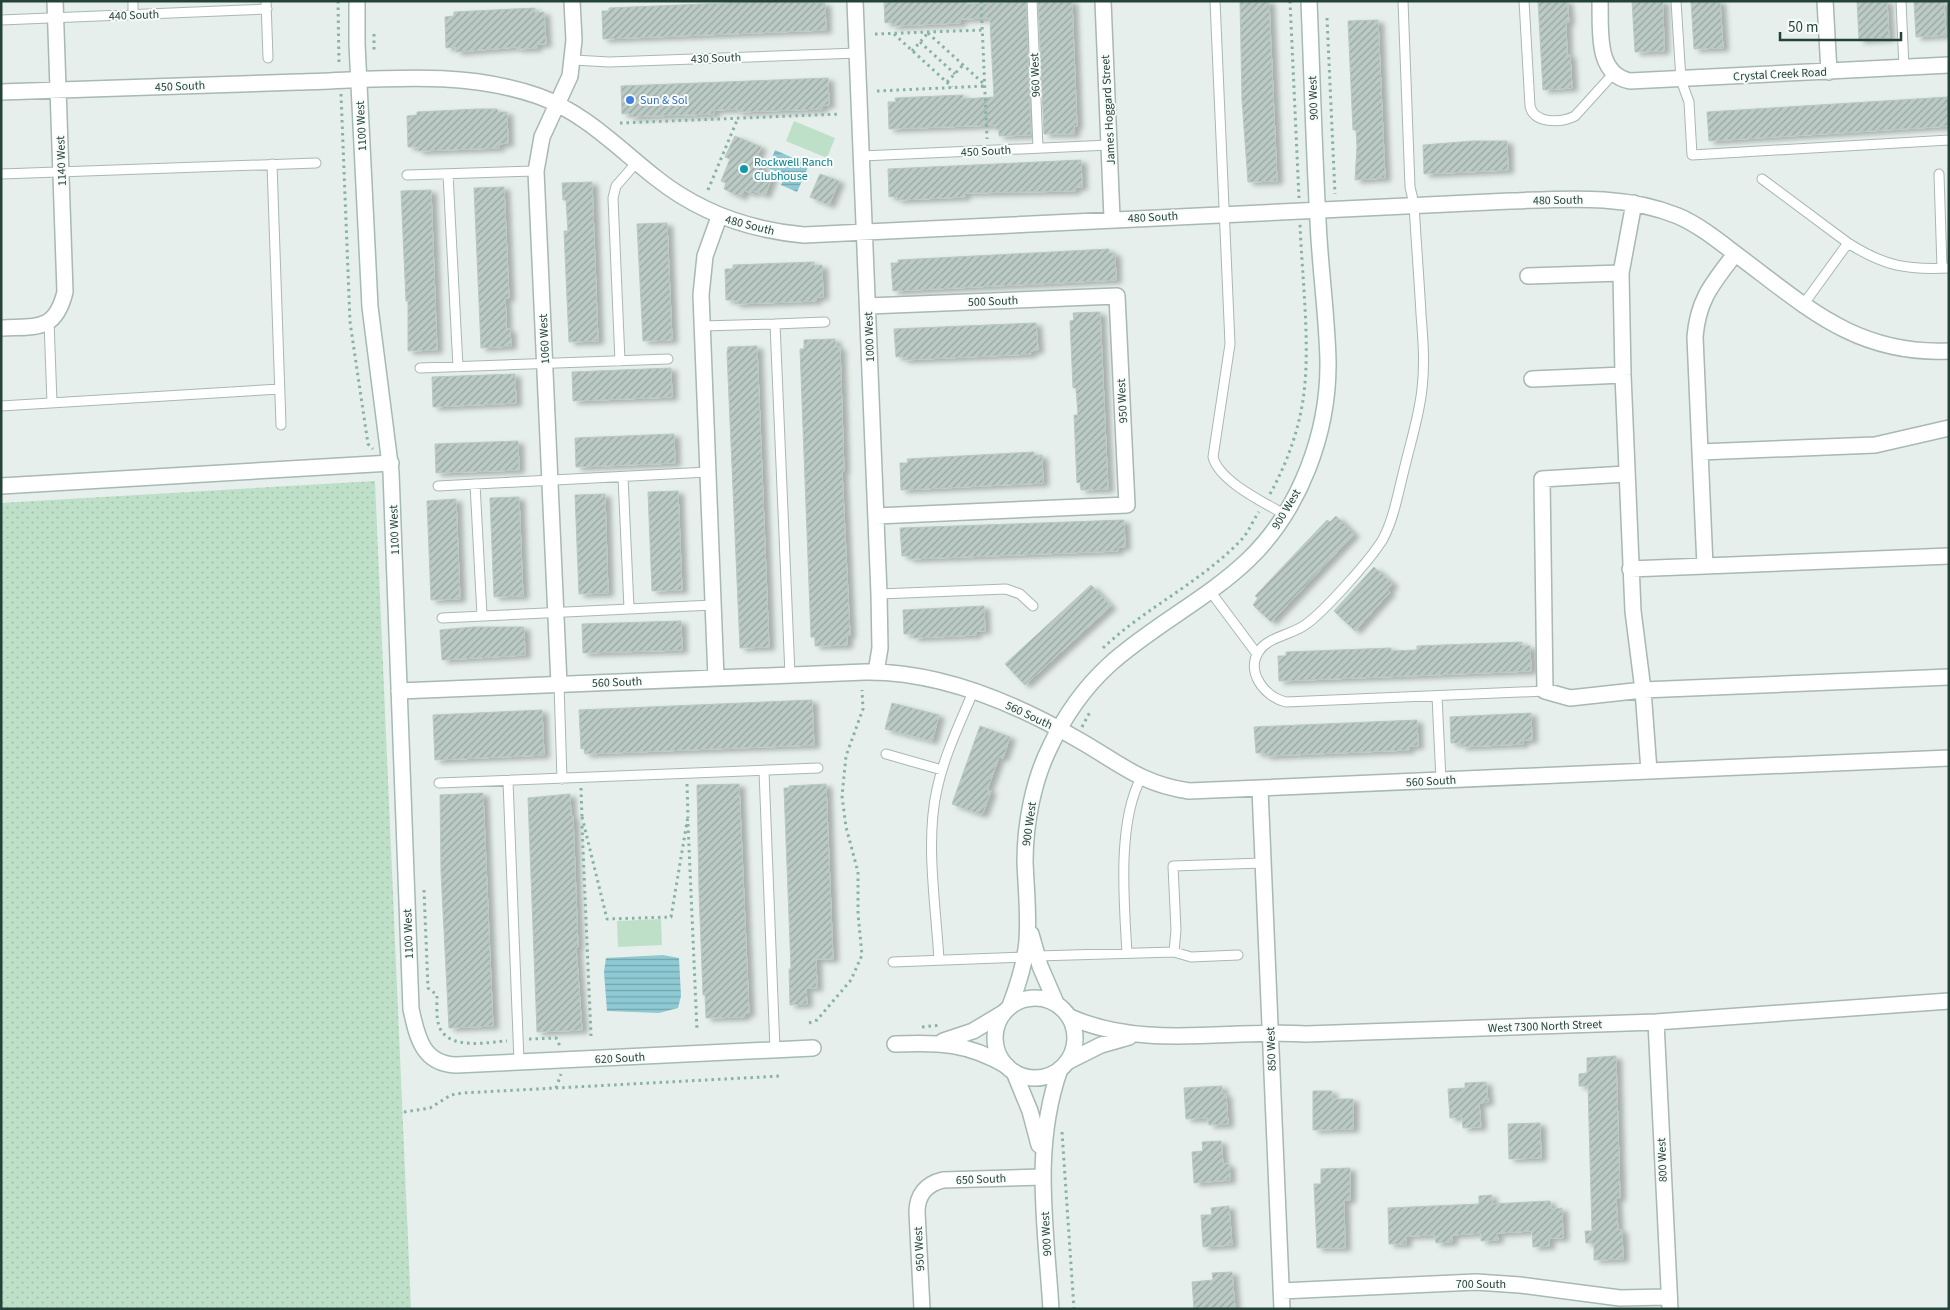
<svg xmlns="http://www.w3.org/2000/svg" width="1950" height="1310" viewBox="0 0 1950 1310" font-family="'Source Sans 3',sans-serif">
<style>
.grass{fill:url(#grass-dots)}
.garden{fill:#bfe0c8}
.water{fill:url(#water-rules)}
.building{fill:url(#building-hatch);stroke:#b8c9c2;filter:url(#shadow)}
.lines{fill:none;stroke-linecap:round;stroke-linejoin:round}
.lane-casing{stroke:#a8b8b2;stroke-width:11}
.street-casing{stroke:#a8b8b2;stroke-width:18}
.secondary-casing{stroke:#a4bbb3;stroke-width:18}
.path{stroke:#86b3a5;stroke-width:3;stroke-dasharray:2.5 4;stroke-linecap:butt}
.lane{stroke:#fff;stroke-width:9}
.street{stroke:#fff;stroke-width:15}
.secondary{stroke:#fff;stroke-width:15}
.shop-dot{fill:#3f7fe0;stroke:#f7fbf9;stroke-width:2}
.culture-dot{fill:#0f9aa8;stroke:#f7fbf9;stroke-width:2}
.labels{text-anchor:middle;stroke-width:4;stroke-linejoin:round;paint-order:stroke}
.street-label{font-size:12px;fill:#24423a;stroke:#f7fbf9}
.shop-label{font-size:12px;fill:#366cbe;stroke:#f7fbf9;text-anchor:start}
.culture-label{font-size:12px;fill:#0d838f;stroke:#f7fbf9;text-anchor:start}
</style>
<defs>
<pattern id="grass-dots" width="8" height="8" patternUnits="userSpaceOnUse" patternTransform="scale(1.25)"><rect width="8" height="8" fill="#bfe0c8"/><path d="M2 2h.1M6 6h.1" fill="none" stroke="#a4c1ad" stroke-width="1.8" stroke-linecap="round"/></pattern>
<pattern id="water-rules" width="6" height="5" patternUnits="userSpaceOnUse" patternTransform="scale(1.25)"><rect width="6" height="5" fill="#8ec9d4"/><path d="M0 2.5h6" fill="none" stroke="#74a5ad"/></pattern>
<pattern id="building-hatch" width="6" height="6" patternUnits="userSpaceOnUse" patternTransform="scale(1.25)"><rect width="6" height="6" fill="#bbcac4"/><path d="M-1 1l2-2M0 6l6-6M5 7l2-2" fill="none" stroke="#98a6a0"/></pattern>
<filter id="shadow"><feDropShadow dx="5.5" dy="3" stdDeviation="2.5" flood-color="#0004"/></filter>
</defs>
<rect width="100%" height="100%" fill="#e6efeb"/>
<path class="grass" d="M375 481 411 1309H1V503Z"/>
<path class="garden" d="M794 121 835 138 827 158 786 141Z
M661 919 662 945 618 947 617 921Z"/>
<path class="water" d="M775 150 809 165 797 192 781 185 785 175 768 168Z
M663 955 679 958 681 996 678 1008 659 1013 607 1011 604 972 606 958Z"/>
<path class="building" d="M771 1 825 3 826 30 603 39 602 11H609V8Z
M884 1H966L967 4 1026 1 1031 135 999 136V129H995V125L889 129 888 102H896L895 98 963 95V99L994 97 990 22V18L960 19V23L892 26V22L885 23Z
M1038 1H1072L1077 126H1074V134H1044Z
M1240 1H1269L1277 181 1248 182 1242 100Z
M1538 1H1567L1569 22H1566L1567 55H1570L1572 88 1543 90Z
M1632 1H1663L1664 51 1635 52Z
M1691 1H1720L1723 48 1694 49Z
M1857 1H1887L1889 38 1859 40Z
M1914 1H1944L1946 35 1916 37Z
M535 8V13L544 12 546 44H536L537 48 517 49V47L456 52V47L446 48 445 17 454 16V12Z
M1378 20 1385 178 1355 180 1357 146 1356 130H1353L1348 21Z
M828 78 829 105H822V109L738 112V109L714 110V114L648 116 630 117 629 113 622 114 621 86Z
M1948 97 1949 126 1709 141 1707 112Z
M478 109H497L498 112H507L508 143 499 144V148L418 151V147H408L407 116 417 115V112Z
M735 136 761 147 755 162 764 166 761 172 772 177 765 195 754 191 753 194 744 190 741 197 724 189 726 183 721 181 730 159 725 157Z
M1473 141H1507L1508 170 1424 174 1423 145Z
M1081 160 1082 187H1075V191L964 193 965 197 897 200V196L889 197 888 169Z
M820 174 839 181 829 205 810 197Z
M592 182 598 341 569 342 564 231H568L567 216 566 200H563L562 183Z
M504 187 509 298H505L506 313V329H510L511 346 481 348 474 188Z
M431 190 437 350 408 351V301H406L401 191Z
M667 223 672 340 643 341 637 224Z
M1109 249V253H1115L1116 280 893 291 891 263H898V260Z
M814 262V266L822 265 823 297H816V301L735 304V300H726L725 269H733V265Z
M1100 312 1108 489 1081 490 1080 482 1077 483 1074 415H1078L1076 388H1073L1070 321 1074 320 1073 313Z
M1036 323 1038 350 1030 351 1031 354 903 360V356L896 357 894 329Z
M835 339 836 347H840L844 471H842L850 635 847 636V645L815 646V637H811L800 349H804V340Z
M757 346 769 647 740 648 727 353 728 347Z
M671 368 672 397 573 401 572 372Z
M515 374 516 403 433 407 432 377Z
M674 434 675 463 576 467 575 438Z
M518 441 519 470 436 473 435 444Z
M1034 452V456L1042 455 1043 483 901 490 900 463H908L907 459Z
M678 491 682 590 652 591 648 492Z
M605 494 608 593 579 594 575 495Z
M519 497 523 596 494 597 490 498Z
M456 499 460 599 431 600 427 501Z
M1336 516 1354 534 1271 622 1253 605 1258 598 1255 596 1327 520 1330 522Z
M1124 520 1125 547H1118V551L909 559V556H902L900 528Z
M1374 567 1393 584 1387 590 1390 592 1355 631 1334 611Z
M1091 585 1111 606 1025 685 1005 664Z
M984 606 985 631H976V635L913 638V634H904L903 610Z
M681 621 682 650 583 653 582 624Z
M473 627H524L525 655 442 660 440 630Z
M1522 642V646H1530L1531 671 1279 681 1278 656H1286V652L1391 648V651L1417 650V646Z
M812 700 814 745 585 754 584 748 581 749 579 710Z
M892 703 939 715 932 741 885 729Z
M542 710 544 755 435 760 433 715Z
M1531 713 1532 740H1523V744L1461 747V743H1451L1450 717Z
M1417 720 1418 746H1409V750L1265 756V753H1256L1254 727Z
M980 726 1010 737 1003 758 999 757 987 790 991 791 983 813 979 814 952 804Z
M739 784 749 1013 744 1014V1017L706 1018 705 995H703L699 891 697 785Z
M826 784 833 959H816L817 988H806L807 1004 790 1005 789 969H791L784 788H789V786Z
M483 793 493 1026 449 1028 441 872 440 795Z
M570 794 571 816H573L578 947H576L582 1030 537 1032 528 798Z
M1616 1056 1620 1198H1616L1618 1230H1622L1623 1259 1594 1260V1243H1586L1585 1231H1592L1588 1086H1579V1074L1587 1073V1058Z
M1486 1082 1488 1102 1479 1103 1481 1127 1463 1128 1462 1117 1450 1118 1448 1089 1465 1088V1083Z
M1222 1086V1094H1226L1228 1124 1209 1125 1208 1118 1186 1119 1184 1088Z
M1313 1091H1332V1099H1353V1129L1313 1130Z
M1540 1123 1541 1158 1509 1159 1508 1124Z
M1221 1141 1223 1164H1229L1230 1180 1194 1183 1192 1152 1203 1151 1202 1142Z
M1350 1168V1200H1344L1345 1248H1317L1314 1184H1321V1169Z
M1492 1195V1204L1550 1201 1551 1209 1562 1208 1563 1238H1549V1246L1533 1247 1532 1231 1497 1233 1498 1240 1481 1241V1233L1452 1235V1242L1436 1243 1435 1235 1406 1236V1244H1389L1388 1208 1479 1204V1196Z
M1229 1206 1232 1245 1203 1247 1201 1215H1212L1211 1208Z
M1232 1272 1235 1309H1194L1192 1282 1213 1280 1212 1273Z"/>
<g class="lines">
<defs>
<path id="lane" d="M133 1V15
M266 1 268 58
M1032 1 1038 148
M1215 1 1230 344 1213 457C1219 481 1263 502 1284 514
M1403 1 1410 187 1414 204C1416 241 1419 277 1421 314 1423 339 1425 364 1422 389 1419 417 1410 444 1404 470 1398 493 1394 518 1383 539 1371 559 1324 612 1305 625 1291 635 1268 637 1259 651 1245 672 1265 697 1286 702L1545 691
M1524 1 1530 106C1534 124 1561 123 1575 116L1613 74
M1676 1 1681 80 1689 102 1692 155 1949 140
M1901 1 1904 68
M1 20 267 9
M574 60 609 62 858 53
M862 156 1109 145
M272 164 281 425
M1 174 316 163
M448 174 458 367
M1939 174 1942 268
M407 175 536 171
M1762 179 1848 243 1803 305
M1848 243C1884 266 1906 270 1949 268
M49 321 52 403
M775 324 825 322
M702 326 775 324 790 675
M620 361 613 198 616 186 637 162
M420 368 668 359
M1 406 280 389
M623 477 629 608
M475 484 482 615
M438 486 708 472
M1210 591 1257 654
M879 594 1006 589 1020 594 1033 606
M442 618 713 605
M559 684 562 779
M1437 696 1441 780
M886 754 942 770
M764 771 775 1050
M508 781 519 1062
M439 783 818 768
M1174 952 1176 930 1173 866 1263 863
M1127 953C1124 902 1117 823 1141 778
M1037 956 1174 952 1191 957 1238 955
M939 960C936 906 925 842 937 789 944 756 960 723 973 692
M893 962 1025 957"/>
<path id="street" d="M855 1 879 594 880 648 876 672
M1103 1 1112 218
M1600 1C1601 29 1595 74 1630 81L1949 65
M1825 1 1829 72
M1 92C100 89 199 85 298 82 378 80 461 69 538 96 584 112 619 149 656 178 700 213 749 230 804 235L1510 201C1567 199 1624 194 1678 216 1701 226 1721 243 1741 258 1809 309 1858 355 1949 351
M1634 203 1621 273 1623 375 1633 611 1643 690 1649 771
M1528 276 1621 273
M868 306 1117 296 1127 505 876 516
M1 328C37 326 55 332 65 292L55 1
M1532 379 1623 375
M1700 452 1875 445 1949 428
M1626 474 1542 479 1545 691 1570 698 1643 690 1949 677
M1 486 391 463
M1705 566 1695 337C1698 299 1713 283 1735 254
M1630 569 1949 556
M716 678 701 295 705 256 719 217
M559 684 536 171 542 137 570 76 574 40 572 1
M399 691 865 672C939 671 1013 702 1077 739 1118 762 1140 784 1189 791L1949 758
M1260 789 1282 1309
M1070 1017C1144 1050 1228 1029 1306 1034L1656 1022 1949 1001
M1656 1022 1670 1309
M943 1041 973 1031 1003 1013
M895 1044C939 1042 968 1043 1007 1066
M1067 1062 1101 1045 1129 1037
M1014 1072 1030 1111 1039 1145
M1281 1291 1476 1282 1520 1285 1620 1298 1667 1297
M922 1309 917 1212C917 1195 926 1184 943 1180L1043 1177
M1051 1309C1046 1227 1032 1148 1060 1069"/>
<path id="secondary" d="M357 1V44L370 307 391 472 411 1009C417 1036 422 1064 456 1065L813 1048
M1031 934 1040 966 1056 1003
M995 1038a40 40 0 1 1 80 0a40 40 0 1 1-80 0Z
M1010 1006C1018 985 1025 963 1027 941 1029 914 1026 888 1025 862 1025 824 1033 781 1050 747 1064 717 1084 688 1109 665 1152 626 1206 600 1248 560 1300 510 1329 433 1328 361 1327 315 1320 268 1318 221 1314 148 1312 74 1309 1"/>
</defs>
<use href="#lane" class="lane-casing"/>
<use href="#street" class="street-casing"/>
<use href="#secondary" class="secondary-casing"/>
<path class="path" d="M338 1 339 66
M981 1 987 139
M1290 1 1299 198
M1327 18 1335 194
M928 33 984 84
M374 34V51
M875 34 983 30
M894 34 952 87
M920 42 955 74
M912 51 928 33
M947 82 963 65
M877 91 985 86
M341 94 350 322 368 444 373 449
M620 123 840 114
M708 190 738 118
M1270 494C1286 465 1298 433 1303 400 1311 348 1302 278 1300 224
M1103 648C1146 607 1202 582 1243 538 1249 531 1253 520 1259 512
M1082 727 1091 710
M687 784 688 818
M581 788 582 817
M582 817 607 919 671 917 688 816
M688 824 697 1030
M582 826 591 1036
M424 890 428 988 437 995C437 1005 436 1017 439 1026 448 1051 488 1042 507 1041
M809 1023 817 1020 851 980 862 955 858 914V872L846 827 842 796 846 756 863 709 862 690
M922 1027 941 1025
M529 1039 556 1038 560 1046
M556 1088 561 1074
M404 1112 430 1108 451 1095 462 1093 781 1076
M1062 1132 1074 1309"/>
<use href="#lane" class="lane"/>
<use href="#street" class="street"/>
<use href="#secondary" class="secondary"/>
</g>
<circle class="shop-dot" cx="630" cy="100" r="5"/>
<circle class="culture-dot" cx="744" cy="169" r="5"/>
<g class="labels">
<g class="street-label">
<text transform="translate(134 15) rotate(-2)" y="4">440 South</text>
<text transform="translate(716 58) rotate(-2)" y="4">430 South</text>
<text transform="translate(1780 74) rotate(-3)" y="4">Crystal Creek Road</text>
<text transform="translate(1035 75) rotate(-92)" y="4">960 West</text>
<text transform="translate(180 86) rotate(-2)" y="4">450 South</text>
<text transform="translate(1313 98) rotate(-92)" y="4">900 West</text>
<text transform="translate(1108 110) rotate(-93)" y="4">James Hoggard Street</text>
<text transform="translate(361 126) rotate(-93)" y="4">1100 West</text>
<text transform="translate(986 151) rotate(-3)" y="4">450 South</text>
<text transform="translate(61 161) rotate(-92)" y="4">1140 West</text>
<text transform="translate(1558 200) rotate(-1)" y="4">480 South</text>
<text transform="translate(1153 217) rotate(-3)" y="4">480 South</text>
<text transform="translate(750 225) rotate(14)" y="4">480 South</text>
<text transform="translate(993 301) rotate(-2)" y="4">500 South</text>
<text transform="translate(869 337) rotate(-92)" y="4">1000 West</text>
<text transform="translate(544 339) rotate(-93)" y="4">1060 West</text>
<text transform="translate(1122 401) rotate(-93)" y="4">950 West</text>
<text transform="translate(1286 509) rotate(-59)" y="4">900 West</text>
<text transform="translate(394 530) rotate(-92)" y="4">1100 West</text>
<text transform="translate(617 682) rotate(-2)" y="4">560 South</text>
<text transform="translate(1029 715) rotate(25)" y="4">560 South</text>
<text transform="translate(1431 781) rotate(-3)" y="4">560 South</text>
<text transform="translate(1029 824) rotate(-82)" y="4">900 West</text>
<text transform="translate(408 934) rotate(-92)" y="4">1100 West</text>
<text transform="translate(1545 1026) rotate(-2)" y="4">West 7300 North Street</text>
<text transform="translate(1271 1049) rotate(-92)" y="4">850 West</text>
<text transform="translate(620 1058) rotate(-3)" y="4">620 South</text>
<text transform="translate(1662 1160) rotate(-92)" y="4">800 West</text>
<text transform="translate(981 1179) rotate(-2)" y="4">650 South</text>
<text transform="translate(1046 1234) rotate(-93)" y="4">900 West</text>
<text transform="translate(919 1249) rotate(-93)" y="4">950 West</text>
<text x="1481" y="1288">700 South</text>
</g>
<g class="shop-label">
<text x="640" y="104">Sun &amp; Sol</text>
</g>
<g class="culture-label">
<text x="754" y="166">Rockwell Ranch<tspan x="754" dy="14">Clubhouse</tspan></text>
</g>
</g>
<rect width="1950" height="1310" fill="none" stroke="#24423a" stroke-width="5"/>
<path d="M1780 32v8h121v-8" fill="none" stroke="#24423a" stroke-width="2.5"/>
<text x="1788" y="32" font-size="15" fill="#24423a" stroke="#f7fbf9" stroke-width="4" paint-order="stroke">50 m</text>
</svg>
